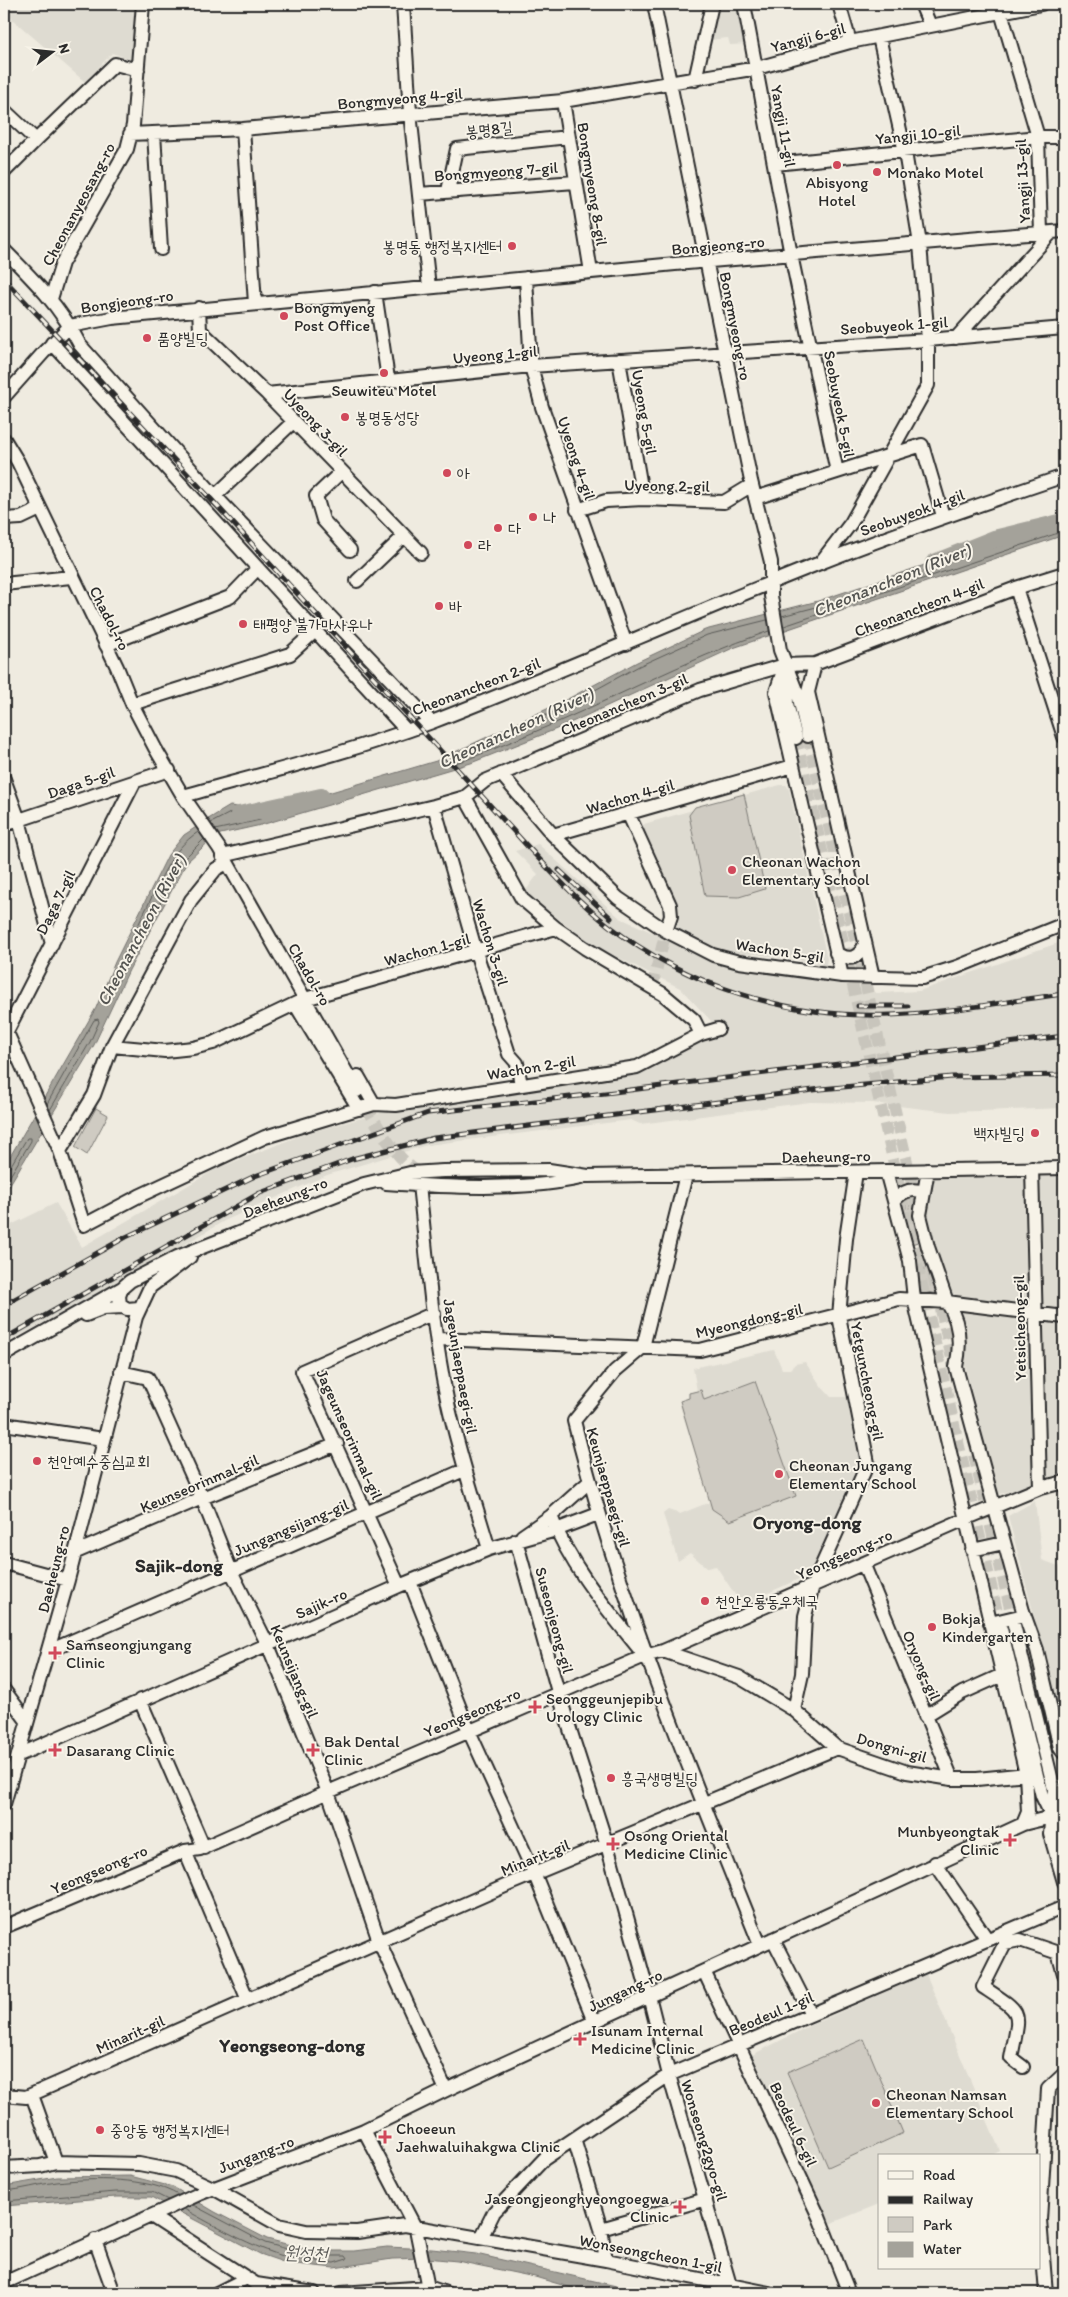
<svg xmlns="http://www.w3.org/2000/svg" width="1068" height="2297" viewBox="0 0 1068 2297" font-family="Itim,'Poor Story',sans-serif">
<style>
.built{fill:#dedbd1}
.grass{fill:url(#grass-tufts);stroke:#7d7b76}
.park{fill:#cfcbc2;stroke:#7d7b76}
.water{fill:#a4a29a;stroke:#74726e}
.lines{fill:none;stroke-linecap:round;stroke-linejoin:round}
.shore{stroke:#5b5b57;stroke-width:1}
.river{stroke:#a4a29a;stroke-width:18}
.minor-tunnel{stroke:#c8c5bc;stroke-width:12;stroke-dasharray:12 6;stroke-linecap:butt}
.minor-casing{stroke:#2b2b2b;stroke-width:16}
.minor{stroke:#f7f3e8;stroke-width:12}
.rail-casing{stroke:#2b2b2b;stroke-width:5}
.rail{stroke:#f7f3e8;stroke-width:3;stroke-dasharray:9;stroke-linecap:butt}
.poi-dot{fill:#d1495b;stroke:#f7f3e8;stroke-width:2}
.labels{text-anchor:middle;stroke-width:4;stroke-linejoin:round;paint-order:stroke}
.street-label{font-size:16px;fill:#2b2b2b;stroke:#f7f3e8}
.poi-label{font-size:16px;fill:#2b2b2b;stroke:#f7f3e8;text-anchor:start}
.water-label{font-size:18px;font-style:italic;fill:#555552;stroke:#f7f3e8}
.quarter-label{font-size:19px;font-weight:bold;fill:#2b2b2b;stroke:#f7f3e8}
</style>
<defs>
<pattern id="grass-tufts" width="24" height="20" patternUnits="userSpaceOnUse" patternTransform="scale(1.25)"><rect width="24" height="20" fill="#cfcbc2"/><path d="M3 7l-1-3M5 7V3M7 7l1-3M15 17l-1-3M17 17v-4M19 17l1-3" fill="none" stroke="#b2aea7"/></pattern>
</defs>
<rect width="100%" height="100%" fill="#efebe0"/>
<filter id="ink" filterUnits="userSpaceOnUse"><feTurbulence type="fractalNoise" baseFrequency=".02" numOctaves="2"/><feDisplacementMap in="SourceGraphic" scale="10" xChannelSelector="R" yChannelSelector="G"/><feConvolveMatrix kernelMatrix="1 2 1 2 8 2 1 2 1" color-interpolation-filters="sRGB"/></filter>
<g filter="url(#ink)">
<path class="built" d="M4 4H137L132 60 112 53 85 82 4 12Z
M716 4H740L747 44 730 45 728 38 708 40Z
M780 785H786L789 789 827 959 825 969 820 963 754 954 733 955 707 947 672 931 642 831 644 824Z
M538 844 620 918 696 952 820 977 877 993 919 991 1064 941V1108L950 1112 872 1103 810 1102 640 1124 631 1120 427 1145 327 1175 224 1221 145 1268 4 1344V1231L9 1226 56 1203 82 1247 216 1169 307 1133 388 1111 647 1070 707 1036 716 1026 680 988 595 946 524 893 538 874 515 851Z
M1064 1172V1475L997 1495 918 1175Z
M774 1350 782 1369H790L795 1364 805 1362 821 1386 831 1397H847L860 1465 814 1572 742 1605 716 1566 707 1568 690 1553 678 1561 663 1514 668 1510 680 1514 710 1502 681 1409 680 1401 689 1398V1393L697 1391 693 1368Z
M1035 1501 1042 1560 1064 1568V1730L1008 1516Z
M926 1974 1000 2151 990 2156H879V2204L829 2224 752 2055 811 2025Z"/>
<path class="grass" d="M917 1192 921 1241 908 1245 899 1200Z
M926 1249 938 1293 919 1292 911 1258 918 1256 917 1251Z"/>
<path class="park" d="M744 794 765 889 739 897 705 896 689 815 695 807Z
M96 1108 108 1115 87 1155 75 1147Z
M755 1381 796 1496 730 1521 712 1509 680 1401 689 1398V1393L701 1390 704 1400Z
M864 2039 903 2133 828 2167 787 2072Z"/>
<path class="water" d="M1064 518V535L733 648 559 728 471 763 261 825 216 835 187 862 129 970 94 1045 4 1194V1167L96 1008 115 962 168 855 184 835 210 818 230 806 267 811 436 761 562 702 637 662 705 630 818 601Z
M130 2176 173 2187 215 2212 267 2239 313 2251H354L387 2247 432 2249 476 2254 647 2293H589L535 2277 457 2261 427 2258 392 2259 334 2268 286 2263 260 2254 151 2197H116L4 2206V2186L57 2177Z"/>
<g class="lines">
<path class="shore" d="M782 616 820 606 1064 524
M767 620 707 635 639 666 564 707 451 759 450 762 453 764C476 757 498 747 520 738 604 704 684 660 769 631
M784 626 1064 531
M211 823 232 812 261 817 260 820 215 830
M198 832C170 850 160 882 145 911 133 936 121 960 110 985L112 988 115 987 183 860 204 839
M47 1104 94 1020 98 1019 99 1022 90 1042 50 1110
M4 1169 10 1167 27 1138H31V1141L4 1186
M4 2191C22 2190 39 2184 57 2182 92 2178 148 2177 178 2195
M4 2201 116 2192H152L168 2200
M184 2209C208 2222 287 2268 311 2258L309 2255 265 2243 193 2205
M317 2256H345L347 2259 334 2263 316 2261 315 2258Z"/>
<path class="river" d="M934 563 994 539 1064 522
M239 815 321 797"/>
<path class="minor-tunnel" d="M808 736 920 1218
M796 738 1001 1629
M652 987 666 931
M357 1091C372 1115 391 1154 415 1170 422 1175 432 1177 441 1179
M933 1274 955 1372
M974 1455 1014 1625"/>
<defs>
<path id="minor" d="M403 4 410 113 429 287
M654 4 751 481 771 562V596L780 650 799 698 808 736
M744 4 791 255 837 472
M839 4 850 42
M921 4 930 25
M1001 12 1038 137 1041 233
M695 80 712 4
M563 101 591 272
M4 110 36 140 115 64 138 70
M243 129 255 303
M154 133 161 249
M130 134 243 129 563 101 757 68 850 42 1041 4
M775 164 1038 137H1064
M4 172 36 140
M448 191 457 149 568 137
M419 194 575 182
M4 250C33 279 61 307 80 345L215 496 431 722
M526 278 531 366 542 407 626 644
M375 292 388 379
M51 299 62 263 127 149 133 125 143 4
M199 308 200 330 267 394 421 553
M956 338 1052 232
M52 343 406 730
M619 360 643 499
M267 394 531 366 928 340 1064 328
M4 397 44 352 70 326 112 318 675 264 1064 231
M4 439 18 462 117 667 132 704 155 748 183 796 219 848 357 1091
M341 472 316 496 323 520 350 550
M215 496 293 422
M755 498 922 445 943 516
M577 510 606 501 643 499 724 502 752 485
M4 519 21 518 40 509
M821 562 851 523 928 385V340L920 244 905 152 879 37
M357 581 404 536
M4 584 71 577
M1016 588 1064 737
M106 645 230 597 258 568
M815 664 808 692 873 977
M785 665 776 692 842 976
M786 675 787 704 796 738
M132 704 290 654 315 631
M501 774 553 835 793 766
M4 779 19 820 52 944
M183 796C266 773 351 752 432 722 562 672 690 614 820 563 900 531 982 504 1064 476
M465 797 522 899 556 928 585 948 663 994 694 1020 701 1034
M434 806 476 952 509 1054 517 1063 521 1085
M628 813 670 905 671 916 666 931 713 955 739 962 842 976 922 978 957 967 1064 924
M4 825 169 770
M553 835 618 898 666 931
M222 856 434 806 465 797 485 781 700 690 785 665 815 664 1016 588 1064 573
M836 953C850 962 859 958 865 944
M295 1004 359 1109
M4 1026 60 1151 84 1225 139 1196 265 1137 374 1104 396 1105 637 1067 701 1034 718 1029
M4 1037 135 781
M112 1046 165 1051 193 1048 213 1043 305 999 556 928
M358 1076 374 1104
M60 1151 94 1095 112 1046 191 900 216 869 227 863
M1032 1168 1040 1488
M928 1170 920 1215 928 1247 947 1302C960 1322 961 1345 956 1367L1023 1611 1037 1650 1060 1748 1064 1753
M886 1171 910 1261 914 1299 924 1342 1026 1774 1028 1812 1023 1824
M686 1175 643 1347 615 1371 574 1421C619 1602 691 1773 760 1945
M386 1183C445 1187 524 1191 581 1178
M419 1185C427 1256 432 1329 447 1399 458 1450 474 1499 489 1549
M894 1201C903 1190 912 1188 924 1192
M139 1308 127 1309 120 1304 119 1296 122 1288 130 1281 177 1257 364 1184 410 1173 443 1171 549 1170 588 1176 1064 1168
M86 1315 104 1308 123 1307
M438 1339 700 1350 899 1299 947 1302 1064 1317
M4 1355 122 1288
M121 1372 148 1378 202 1498 231 1571 268 1645 328 1792 379 1941 446 2090
M4 1424 103 1439
M551 1516C570 1566 607 1609 640 1650
M522 1536 551 1516 589 1482
M516 1540 558 1692 607 1845 649 1996 669 2075 732 2292
M972 1550 1004 1543
M74 1553 202 1498 337 1444
M4 1563 68 1580
M863 1563 952 1779
M410 1582 469 1731 535 1875 595 2023
M399 1586 302 1371 434 1313
M990 1623 1024 1615
M1014 1625 1054 1789 1050 1834 1064 1882
M1001 1629 1042 1796 1058 1829 1064 1848
M49 1651 464 1470
M663 1651 739 1677 794 1710 837 1748 907 1772 952 1779H977L1026 1774
M4 1690 27 1721
M140 1700 204 1848
M794 1710 802 1674 805 1616 813 1585 868 1463 839 1316 846 1239 856 1172
M925 1716 962 1693 1002 1675
M19 1755 399 1586 489 1549 556 1530 598 1514
M4 1804 68 1580 136 1317 150 1287 190 1257
M1051 1817 1064 1803
M185 1851 247 1998
M935 1863 987 1939
M4 1927 185 1851 200 1849 328 1792 645 1656 663 1651 965 1519 1040 1488 1064 1482
M773 1939 811 2014
M1058 1953 1064 1974
M704 1971 819 2217 849 2293
M1023 2067 1011 2058C1020 2009 1025 2015 983 1987L1005 1943 1020 1940 1064 1955
M4 2095 26 2097 512 1883 837 1748
M32 2095 56 2162
M364 2130 416 2229 429 2293
M574 2139 601 2229 606 2260
M4 2168 40 2166 56 2162 139 2164 176 2171 213 2188 279 2225 306 2231 357 2232 405 2225 606 2260 769 2293
M151 2216 256 2284 314 2293
M601 2229 706 2199
M481 2238 494 2212 544 2159 669 2075 1064 1907
M95 2240 114 2293
M4 2283 199 2194 364 2130 446 2090 1023 1824 1064 1814
M217 2293 247 2278
M341 2293 428 2287 446 2293
M1046 2293 1040 2220 1048 2089 1064 2074"/>
</defs>
<use href="#minor" class="minor-casing"/>
<use href="#minor" class="minor"/>
<defs>
<path id="rail" d="M4 279 211 499 529 848C554 875 579 902 608 925 687 986 791 1019 891 1015 947 1013 1008 1001 1064 994
M559 870 611 918
M858 1006H908
M4 1305 126 1237 255 1176 428 1113 614 1092 1064 1036
M4 1339 260 1193 352 1159 434 1138 821 1089 952 1077 1064 1075"/>
</defs>
<use href="#rail" class="rail-casing"/>
<use href="#rail" class="rail"/>
</g>
</g>
<g class="poi-dot">
<circle cx="837" cy="165" r="5"/>
<circle cx="877" cy="172" r="5"/>
<circle cx="512" cy="246" r="5"/>
<circle cx="284" cy="316" r="5"/>
<circle cx="147" cy="338" r="5"/>
<circle cx="384" cy="373" r="5"/>
<circle cx="345" cy="417" r="5"/>
<circle cx="447" cy="473" r="5"/>
<circle cx="533" cy="517" r="5"/>
<circle cx="498" cy="528" r="5"/>
<circle cx="468" cy="545" r="5"/>
<circle cx="439" cy="606" r="5"/>
<circle cx="243" cy="624" r="5"/>
<circle cx="732" cy="870" r="5"/>
<circle cx="1035" cy="1133" r="5"/>
<circle cx="37" cy="1461" r="5"/>
<circle cx="779" cy="1474" r="5"/>
<circle cx="705" cy="1601" r="5"/>
<circle cx="932" cy="1627" r="5"/>
<path d="M52.5 1645.5h5v5h5v5h-5v5h-5v-5h-5v-5h5z"/>
<path d="M532.5 1699.5h5v5h5v5h-5v5h-5v-5h-5v-5h5z"/>
<path d="M52.5 1742.5h5v5h5v5h-5v5h-5v-5h-5v-5h5z"/>
<path d="M310.5 1742.5h5v5h5v5h-5v5h-5v-5h-5v-5h5z"/>
<circle cx="611" cy="1778" r="5"/>
<path d="M1007.5 1832.5h5v5h5v5h-5v5h-5v-5h-5v-5h5z"/>
<path d="M610.5 1836.5h5v5h5v5h-5v5h-5v-5h-5v-5h5z"/>
<path d="M577.5 2031.5h5v5h5v5h-5v5h-5v-5h-5v-5h5z"/>
<circle cx="876" cy="2103" r="5"/>
<circle cx="100" cy="2130" r="5"/>
<path d="M382.5 2129.5h5v5h5v5h-5v5h-5v-5h-5v-5h5z"/>
<path d="M677.5 2199.5h5v5h5v5h-5v5h-5v-5h-5v-5h5z"/>
</g>
<g class="labels">
<g class="street-label">
<text transform="translate(808 37) rotate(-15)" y="6">Yangji 6-gil</text>
<text transform="translate(400 98) rotate(-5)" y="6">Bongmyeong 4-gil</text>
<text transform="translate(784 126) rotate(80)" y="6">Yangji 11-gil</text>
<text transform="translate(489 129) rotate(-6)" y="6">봉명8길</text>
<text transform="translate(918 134) rotate(-6)" y="6">Yangji 10-gil</text>
<text transform="translate(496 171) rotate(-4)" y="6">Bongmyeong 7-gil</text>
<text transform="translate(1022 181) rotate(-93)" y="6">Yangji 13-gil</text>
<text transform="translate(593 184) rotate(81)" y="6">Bongmyeong 8-gil</text>
<text transform="translate(78 204) rotate(-62)" y="6">Cheonanyeosang-ro</text>
<text transform="translate(718 245) rotate(-5)" y="6">Bongjeong-ro</text>
<text transform="translate(127 301) rotate(-8)" y="6">Bongjeong-ro</text>
<text transform="translate(894 325) rotate(-4)" y="6">Seobuyeok 1-gil</text>
<text transform="translate(736 326) rotate(79)" y="6">Bongmyeong-ro</text>
<text transform="translate(495 354) rotate(-5)" y="6">Uyeong 1-gil</text>
<text transform="translate(840 404) rotate(79)" y="6">Seobuyeok 5-gil</text>
<text transform="translate(645 412) rotate(80)" y="6">Uyeong 5-gil</text>
<text transform="translate(316 422) rotate(47)" y="6">Uyeong 3-gil</text>
<text transform="translate(577 458) rotate(71)" y="6">Uyeong 4-gil</text>
<text transform="translate(667 485) rotate(1)" y="6">Uyeong 2-gil</text>
<text transform="translate(912 512) rotate(-20)" y="6">Seobuyeok 4-gil</text>
<text transform="translate(919 607) rotate(-21)" y="6">Cheonancheon 4-gil</text>
<text transform="translate(110 618) rotate(63)" y="6">Chadol-ro</text>
<text transform="translate(476 686) rotate(-21)" y="6">Cheonancheon 2-gil</text>
<text transform="translate(624 704) rotate(-23)" y="6">Cheonancheon 3-gil</text>
<text transform="translate(81 782) rotate(-19)" y="6">Daga 5-gil</text>
<text transform="translate(630 796) rotate(-16)" y="6">Wachon 4-gil</text>
<text transform="translate(55 902) rotate(-64)" y="6">Daga 7-gil</text>
<text transform="translate(491 942) rotate(73)" y="6">Wachon 3-gil</text>
<text transform="translate(427 949) rotate(-15)" y="6">Wachon 1-gil</text>
<text transform="translate(780 950) rotate(9)" y="6">Wachon 5-gil</text>
<text transform="translate(310 974) rotate(60)" y="6">Chadol-ro</text>
<text transform="translate(531 1067) rotate(-9)" y="6">Wachon 2-gil</text>
<text transform="translate(826 1156) rotate(-1)" y="6">Daeheung-ro</text>
<text transform="translate(285 1197) rotate(-21)" y="6">Daeheung-ro</text>
<text transform="translate(749 1320) rotate(-13)" y="6">Myeongdong-gil</text>
<text transform="translate(1019 1328) rotate(-91)" y="6">Yetsicheong-gil</text>
<text transform="translate(461 1366) rotate(80)" y="6">Jageunjaeppaegi-gil</text>
<text transform="translate(868 1381) rotate(79)" y="6">Yetguncheong-gil</text>
<text transform="translate(350 1434) rotate(66)" y="6">Jageunseorinmal-gil</text>
<text transform="translate(199 1483) rotate(-23)" y="6">Keunseorinmal-gil</text>
<text transform="translate(609 1487) rotate(74)" y="6">Keunjaeppaegi-gil</text>
<text transform="translate(291 1527) rotate(-23)" y="6">Jungangsijang-gil</text>
<text transform="translate(844 1554) rotate(-24)" y="6">Yeongseong-ro</text>
<text transform="translate(53 1569) rotate(-76)" y="6">Daeheung-ro</text>
<text transform="translate(321 1603) rotate(-24)" y="6">Sajik-ro</text>
<text transform="translate(555 1620) rotate(75)" y="6">Suseonjeong-gil</text>
<text transform="translate(922 1665) rotate(67)" y="6">Oryong-gil</text>
<text transform="translate(295 1671) rotate(67)" y="6">Keunsijang-gil</text>
<text transform="translate(472 1712) rotate(-23)" y="6">Yeongseong-ro</text>
<text transform="translate(892 1747) rotate(16)" y="6">Dongni-gil</text>
<text transform="translate(535 1857) rotate(-22)" y="6">Minarit-gil</text>
<text transform="translate(99 1869) rotate(-23)" y="6">Yeongseong-ro</text>
<text transform="translate(625 1990) rotate(-25)" y="6">Jungang-ro</text>
<text transform="translate(771 2013) rotate(-23)" y="6">Beodeul 1-gil</text>
<text transform="translate(130 2034) rotate(-24)" y="6">Minarit-gil</text>
<text transform="translate(794 2124) rotate(65)" y="6">Beodeul 6-gil</text>
<text transform="translate(705 2140) rotate(73)" y="6">Wonseong2gyo-gil</text>
<text transform="translate(256 2154) rotate(-21)" y="6">Jungang-ro</text>
<text transform="translate(651 2253) rotate(11)" y="6">Wonseongcheon 1-gil</text>
</g>
<g class="poi-label">
<text x="887" y="178">Monako Motel</text>
<text x="837" y="188" text-anchor="middle">Abisyong<tspan x="837" dy="18">Hotel</tspan></text>
<text x="502" y="252" text-anchor="end">봉명동 행정복지센터</text>
<text x="294" y="313">Bongmyeng<tspan x="294" dy="18">Post Office</tspan></text>
<text x="157" y="344">품양빌딩</text>
<text x="384" y="396" text-anchor="middle">Seuwiteu Motel</text>
<text x="355" y="423">봉명동성당</text>
<text x="457" y="479">아</text>
<text x="543" y="523">나</text>
<text x="508" y="534">다</text>
<text x="478" y="551">라</text>
<text x="449" y="612">바</text>
<text x="253" y="630">태평양 불가마사우나</text>
<text x="742" y="867">Cheonan Wachon<tspan x="742" dy="18">Elementary School</tspan></text>
<text x="1025" y="1139" text-anchor="end">백자빌딩</text>
<text x="47" y="1467">천안예수중심교회</text>
<text x="789" y="1471">Cheonan Jungang<tspan x="789" dy="18">Elementary School</tspan></text>
<text x="715" y="1607">천안오룡동우체국</text>
<text x="942" y="1624">Bokja<tspan x="942" dy="18">Kindergarten</tspan></text>
<text x="66" y="1650">Samseongjungang<tspan x="66" dy="18">Clinic</tspan></text>
<text x="546" y="1704">Seonggeunjepibu<tspan x="546" dy="18">Urology Clinic</tspan></text>
<text x="324" y="1747">Bak Dental<tspan x="324" dy="18">Clinic</tspan></text>
<text x="66" y="1756">Dasarang Clinic</text>
<text x="621" y="1784">흥국생명빌딩</text>
<text x="999" y="1837" text-anchor="end">Munbyeongtak<tspan x="999" dy="18">Clinic</tspan></text>
<text x="624" y="1841">Osong Oriental<tspan x="624" dy="18">Medicine Clinic</tspan></text>
<text x="591" y="2036">Isunam Internal<tspan x="591" dy="18">Medicine Clinic</tspan></text>
<text x="886" y="2100">Cheonan Namsan<tspan x="886" dy="18">Elementary School</tspan></text>
<text x="396" y="2134">Choeeun<tspan x="396" dy="18">Jaehwaluihakgwa Clinic</tspan></text>
<text x="110" y="2136">중앙동 행정복지센터</text>
<text x="669" y="2204" text-anchor="end">Jaseongjeonghyeongoegwa<tspan x="669" dy="18">Clinic</tspan></text>
</g>
<g class="water-label">
<text transform="translate(892 580) rotate(-22)" y="6">Cheonancheon (River)</text>
<text transform="translate(516 728) rotate(-25)" y="6">Cheonancheon (River)</text>
<text transform="translate(141 930) rotate(-62)" y="6">Cheonancheon (River)</text>
<text transform="translate(306 2253) rotate(2)" y="6">원성천</text>
</g>
<g class="quarter-label">
<text x="807" y="1529">Oryong-dong</text>
<text x="179" y="1572">Sajik-dong</text>
<text x="292" y="2052">Yeongseong-dong</text>
</g>
</g>
<rect width="1068" height="2297" fill="none" stroke="#f7f3e8" stroke-width="20"/>
<rect x="10" y="10" width="1048" height="2277" fill="none" stroke="#2b2b2b" stroke-width="2" filter="url(#ink)"/>
<rect x="878" y="2154" width="162" height="115" fill="#f7f3e8" stroke="#a5a39c"/>
<rect x="888" y="2171" width="25" height="8" fill="#f7f3e8" stroke="#a5a39c"/>
<text x="923" y="2180" font-size="15" fill="#2b2b2b">Road</text>
<rect x="888" y="2196" width="25" height="8" fill="#2b2b2b" stroke="#a5a39c"/>
<text x="923" y="2204" font-size="15" fill="#2b2b2b">Railway</text>
<rect x="888" y="2217" width="25" height="15" fill="#cfcbc2" stroke="#a5a39c"/>
<text x="923" y="2230" font-size="15" fill="#2b2b2b">Park</text>
<rect x="888" y="2242" width="25" height="15" fill="#a4a29a" stroke="#a5a39c"/>
<text x="923" y="2254" font-size="15" fill="#2b2b2b">Water</text>
<g transform="translate(52 52) rotate(74)" stroke="#f7f3e8" stroke-width="4" paint-order="stroke">
<path d="M0-4L9 19L0 12L-9 19Z" fill="#2b2b2b"/>
<text y="-8" font-size="14" font-weight="bold" text-anchor="middle" fill="#2b2b2b">N</text>
</g>
</svg>
